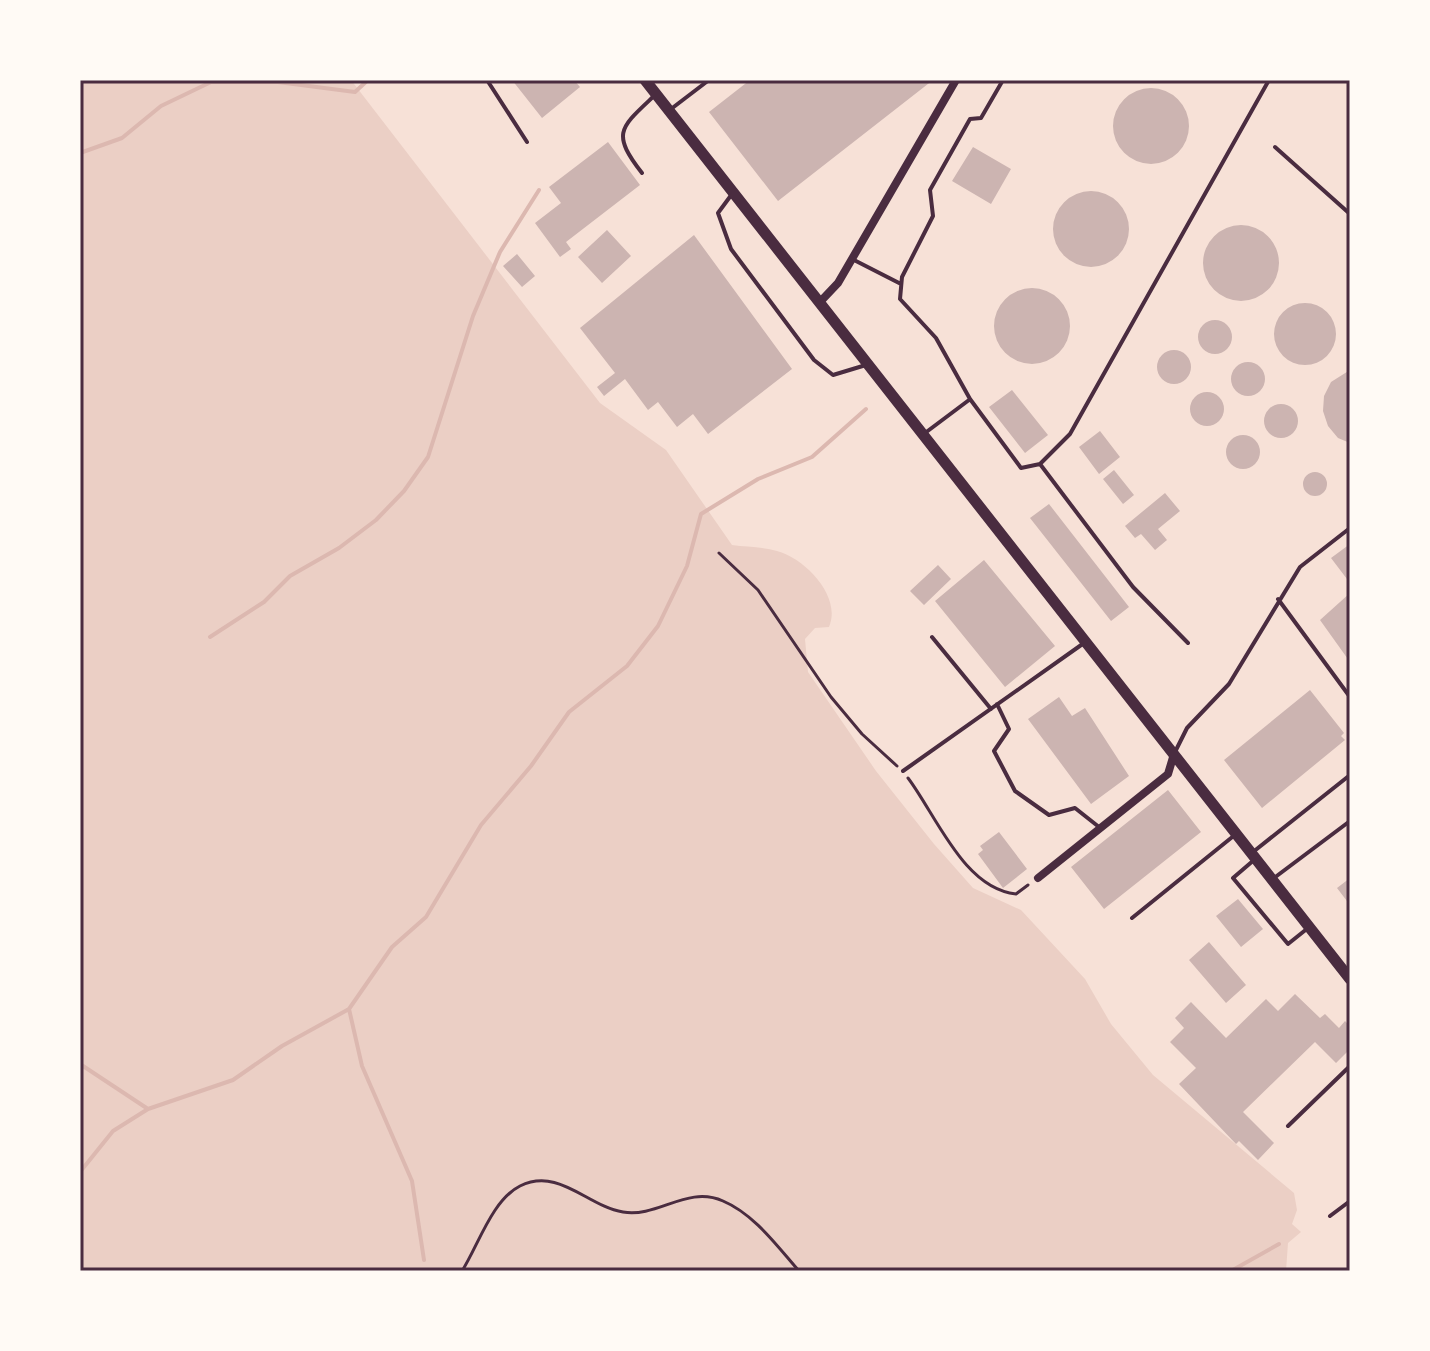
<svg xmlns="http://www.w3.org/2000/svg" width="1430" height="1351" viewBox="0 0 1430 1351" font-family="Literata,serif">
<style>
.green{fill:#ebcfc5}
.lines{fill:none;stroke-linecap:round;stroke-linejoin:round}
.stream{stroke:#dcb8b0;stroke-width:4}
.building{fill:#ccb4b1}
.path{stroke:#4a2c40;stroke-width:3}
.service{stroke:#4a2c40;stroke-width:4}
.minor{stroke:#4a2c40;stroke-width:8}
.secondary{stroke:#4a2c40;stroke-width:11}
.neatline{fill:none;stroke:#4a2c40;stroke-width:3}
</style>
<rect width="100%" height="100%" fill="#f7e1d7"/>
<path class="green" d="M80 80H351L600 403 666 450 732 545C747 547 763 547 777 551 806 559 842 597 829 627L815 628 805 639 808 672 876 771 934 844 973 888 1021 910 1085 979 1111 1024 1153 1075 1294 1193 1297 1210 1292 1224 1301 1232 1288 1243 1286 1271H80Z"/>
<g class="lines">
<path class="stream" d="M80 153 122 138 161 106 211 82H278L355 92 368 80
M210 637 264 602 290 576 339 548 376 520 404 491 428 457 473 316 500 252 539 190
M349 1009 362 1066 412 1181 424 1260
M80 1064 148 1109 233 1080 282 1046 349 1009 392 947 426 917 481 825 531 766 569 712 627 666 658 626 687 566 701 514 758 479 812 457 866 409
M80 1172 113 1131 148 1109
M1231 1271 1279 1244"/>
</g>
<path class="building" d="M512 80H574L580 87 542 118Z
M750 80H933L778 201 709 112Z
M1113 126a38 38 0 1 1 76 0a38 38 0 1 1-76 0Z
M608 142 640 185 566 242 571 249 560 257 535 223 561 203 549 187Z
M973 147 1011 169 991 204 952 181Z
M1053 229a38 38 0 1 1 76 0a38 38 0 1 1-76 0Z
M1203 263a38 38 0 1 1 76 0a38 38 0 1 1-76 0Z
M607 230 631 256 602 283 578 257Z
M694 235 792 369 708 434 693 414 677 427 658 402 648 410 625 379 604 396 597 387 615 373 580 328Z
M517 254 535 276 522 287 503 266Z
M994 326a38 38 0 1 1 76 0a38 38 0 1 1-76 0Z
M1274 334a31 31 0 1 1 62 0a31 31 0 1 1-62 0Z
M1198 337a17 17 0 1 1 34 0a17 17 0 1 1-34 0Z
M1157 367a17 17 0 1 1 34 0a17 17 0 1 1-34 0Z
M1231 379a17 17 0 1 1 34 0a17 17 0 1 1-34 0Z
M1350 370V443L1338 438 1328 426 1323 411 1324 396 1331 382Z
M1012 390 1048 435 1025 453 989 407Z
M1190 409a17 17 0 1 1 34 0a17 17 0 1 1-34 0Z
M1264 421a17 17 0 1 1 34 0a17 17 0 1 1-34 0Z
M1100 431 1120 457 1099 474 1079 447Z
M1226 452a17 17 0 1 1 34 0a17 17 0 1 1-34 0Z
M1114 470 1134 495 1123 504 1103 479Z
M1303 484a12 12 0 1 1 24 0a12 12 0 1 1-24 0Z
M1165 493 1180 511 1158 529 1167 540 1155 550 1141 534 1135 538 1125 526Z
M1049 504 1129 607 1111 621 1030 518Z
M1350 544V583L1331 558Z
M984 560 1055 646 1005 687 935 601Z
M938 565 951 579 924 605 910 591Z
M1350 593V662L1320 620Z
M1310 690 1344 733 1341 736 1345 740 1262 808 1224 760Z
M1059 697 1072 716 1085 708 1129 776 1091 804 1028 719Z
M1168 790 1201 832 1104 909 1071 867Z
M999 832 1027 869 1003 888 978 854 983 850 980 846Z
M1350 878V905L1337 888Z
M1238 899 1263 929 1241 947 1216 916Z
M1209 942 1246 985 1226 1003 1189 960Z
M1295 994 1320 1018 1325 1014 1339 1028 1345 1021 1350 1026V1049L1336 1063 1315 1042 1243 1112 1274 1143 1258 1160 1239 1141 1236 1144 1179 1084 1196 1068 1170 1042 1184 1028 1175 1018 1191 1002 1226 1038 1266 999 1278 1011Z"/>
<g class="lines">
<path class="path" d="M719 553 758 590 831 697 862 734 897 766
M908 778C936 815 964 889 1016 894L1028 885
M462 1271C478 1246 492 1200 520 1186 559 1167 587 1206 623 1212 658 1218 687 1185 723 1201 754 1214 777 1246 799 1271"/>
<path class="service" d="M487 80 527 142
M1003 80 981 118 970 119 930 190 933 216 902 277 900 299 936 338 970 399 1021 468 1040 464 1133 587 1188 643
M671 109 709 80
M1275 147 1350 214
M642 173C611 133 620 128 654 96
M732 194 718 213 731 249 814 360 833 375 866 365
M854 260 901 284
M925 433 969 400
M1040 464 1070 434 1269 80
M1278 599 1350 697
M932 637 991 709
M997 704 1009 729 994 751 1015 791 1049 815 1075 808 1099 827
M1175 752 1187 728 1229 684 1300 567 1350 528
M903 771 1084 643
M1253 852 1350 775
M1254 860 1233 878 1288 944 1308 928
M1274 878 1350 821
M1132 918 1236 834
M1288 1126 1350 1066
M1330 1216 1350 1201"/>
<path class="minor" d="M820 302 838 283 956 80
M1038 878 1168 774 1174 754"/>
<path class="secondary" d="M645 80 1350 979"/>
</g>
<rect width="1430" height="1351" fill="none" stroke="#fffaf5" stroke-width="164"/>
<rect x="82" y="82" width="1266" height="1187" class="neatline"/>
</svg>
